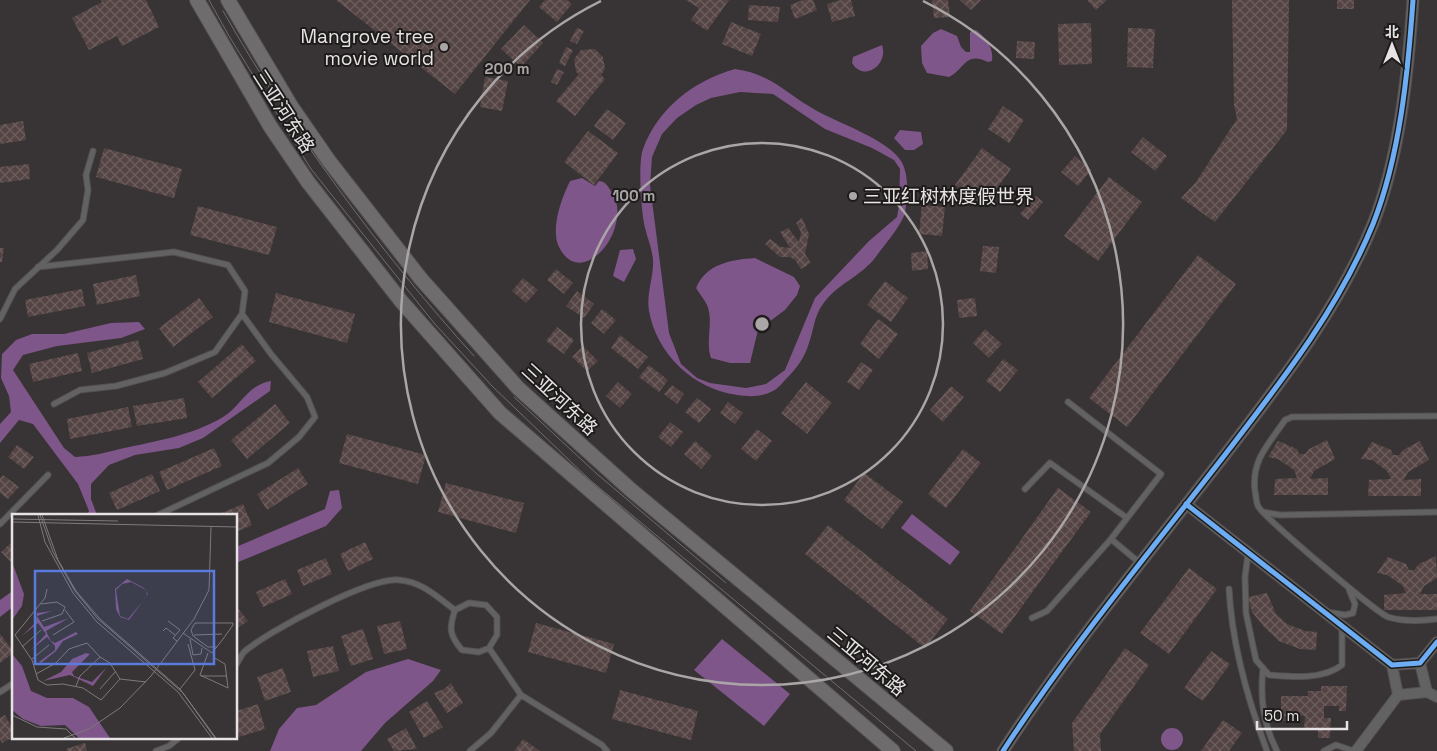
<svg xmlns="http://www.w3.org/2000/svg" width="1437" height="751" viewBox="0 0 1437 751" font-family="'Space Grotesk','Noto Sans SC',sans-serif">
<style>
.water{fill:#7f5689;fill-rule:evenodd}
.building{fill:url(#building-cross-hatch)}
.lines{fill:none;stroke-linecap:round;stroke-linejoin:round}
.service-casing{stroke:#535051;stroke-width:7}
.minor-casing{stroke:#535051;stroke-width:12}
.tertiary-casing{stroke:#535051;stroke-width:13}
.secondary-casing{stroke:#535051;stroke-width:16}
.service{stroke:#636262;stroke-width:5}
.minor{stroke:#636262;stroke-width:10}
.tertiary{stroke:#636262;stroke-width:11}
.secondary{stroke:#6e6c6c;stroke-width:14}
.tram{stroke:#6f6d6e;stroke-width:1}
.cycleway-casing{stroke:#1e1b1b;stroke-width:8}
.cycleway{stroke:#6dadf4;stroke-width:5}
.ring{fill:none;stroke:#aaa5a6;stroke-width:2.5}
.poi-dot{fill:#aaa5a6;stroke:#1e1b1b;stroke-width:2}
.labels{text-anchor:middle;stroke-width:4;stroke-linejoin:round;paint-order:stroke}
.poi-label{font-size:19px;fill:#e7e3e4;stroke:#1e1b1b;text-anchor:end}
.street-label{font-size:19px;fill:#e7e3e4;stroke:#1e1b1b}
.inset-road{fill:none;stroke:#7e797a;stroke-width:1}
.view{fill:#5a7bdc;fill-opacity:0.15;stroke:#5a7bdc;stroke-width:2.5}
.inset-edge{fill:none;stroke:#e7e3e4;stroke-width:2.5}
.centre{fill:#aaa5a6;stroke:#1e1b1b;stroke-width:2.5}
.ring-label{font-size:15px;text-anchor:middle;font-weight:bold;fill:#aaa5a6;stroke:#1e1b1b;stroke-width:4;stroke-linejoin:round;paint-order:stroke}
</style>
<defs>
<pattern id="building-cross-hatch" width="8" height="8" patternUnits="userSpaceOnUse" patternTransform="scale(1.25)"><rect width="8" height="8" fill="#544443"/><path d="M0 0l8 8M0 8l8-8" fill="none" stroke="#6d5f5e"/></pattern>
</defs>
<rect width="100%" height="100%" fill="#383334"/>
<path class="water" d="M941 29 957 36 961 47 966 52H970V32L976 30C985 37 994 47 992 61L988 62C965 51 965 69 949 77L927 73 922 63 921 46 933 33Z
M882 45C889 64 864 83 852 63L853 57Z
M735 69C772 74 786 94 817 111 839 123 888 140 901 161 907 170 908 187 907 197 906 203 906 210 904 216 897 231 885 244 875 258 860 277 837 284 823 304 814 316 814 329 809 343 805 357 797 368 787 378 783 382 779 388 773 391 761 397 751 397 737 395 694 389 657 355 649 311 646 294 654 276 653 260 652 247 646 235 644 223 641 207 638 163 643 149 658 108 695 80 735 69ZM740 92 773 94 825 129 872 148 894 160 900 169 899 206 897 217 869 241 815 298 785 370 766 384 746 388 710 383 697 378 681 364 669 333 650 185 652 157 662 134 677 118 696 105 711 98Z
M900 130 921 132 923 144 914 150H905L894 138Z
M582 178 595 186 599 181C607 181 610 190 614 197 619 207 618 217 615 227 609 251 577 282 559 247 550 229 562 197 570 181Z
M633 249 636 259 624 282 613 276 620 250Z
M755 258 794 277 800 286 797 295 785 310 758 330 750 363H730L711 358C705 341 714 322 707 305 704 299 699 293 696 288 707 263 731 260 755 258Z
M139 322 145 329 121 338 57 346 23 355 13 370 64 448 75 457C93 456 104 453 120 449 156 441 191 436 223 417 241 406 247 385 271 381L270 391 203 438 179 448 135 455 109 465 91 484V499L97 515H87L89 511 78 484 33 424 19 420 0 443V424L11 412 9 396 1 378 2 354 16 340 32 334H64L111 323Z
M339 490 342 508 326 526 236 563V547L325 509 330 491Z
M912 514 960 552 950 565 901 528Z
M14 590V606L0 617V600Z
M722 639 790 694 764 726 694 670Z
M408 659 441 670 433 681 385 723 361 751H270L279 729 297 708 316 705 366 672Z
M1161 739a11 11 0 1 1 22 0a11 11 0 1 1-22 0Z"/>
<path class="building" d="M101 0H146L159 27 122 46 117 36 89 50 72 18 102 2Z
M336 0H530L455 94Z
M545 0H567L572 4 557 22 539 7Z
M686 0H729L707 31 691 20 699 8Z
M803 0H813L817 10 795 19 790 5Z
M841 0H851L855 16 832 22 827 4Z
M932 0H948L950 17 934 18Z
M960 0H981L971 10Z
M1087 0H1107L1096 10Z
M1232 0H1289L1287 130 1215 222 1181 198 1196 182 1237 119 1234 105Z
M1337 0H1354V9H1337Z
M749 5 780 7 778 22 748 20Z
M731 22 761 34 752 56 722 44Z
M1091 23 1092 64 1059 65 1058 24Z
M524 25 543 43 521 67 501 49Z
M577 28 584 31 577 44 570 41Z
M1128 28 1155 29 1153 68 1127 67Z
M1017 41 1035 42 1034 59 1016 58Z
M566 47 573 50 565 66 559 63Z
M595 49 603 57 605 69 601 75 605 79 575 116 556 101 579 74 576 72 574 59 581 50Z
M557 69 564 72 557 85 551 82Z
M485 77 508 81 502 111 480 107Z
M1003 106 1024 120 1009 143 988 129Z
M607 109 626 123 613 140 594 126Z
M23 121 26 140 0 144V125Z
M588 131 618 153 594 185 564 162Z
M1143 137 1167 156 1155 171 1131 152Z
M104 148 182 169 174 198 96 177Z
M982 148 1011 169 984 206 955 185Z
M1075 156 1091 170 1078 186 1061 172Z
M29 164 30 179 0 183V167Z
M1109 177 1142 202 1098 261 1064 236Z
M1036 196 1043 202 1028 220 1020 214Z
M922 205 945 207 942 236 919 234Z
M198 206 277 227 269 255 190 235Z
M802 218 809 234 805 254 811 263 801 269 795 260 790 257H780L765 244 770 239 781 247 790 248 780 232 788 228 799 242 801 232 796 223Z
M983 246 999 247 996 273 980 271Z
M0 248H4L2 262H0Z
M927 251 928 269 912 271 911 253Z
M1198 255 1236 284 1127 427 1089 398Z
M556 269 573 283 564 294 547 280Z
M136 275 140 296 97 305 93 284Z
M523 278 538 290 526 303 512 291Z
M885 281 908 298 891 322 867 305Z
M82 289 85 306 28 317 25 300Z
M577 291 594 304 584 318 566 306Z
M276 293 355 314 347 343 269 322Z
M199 298 213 317 173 347 159 328Z
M975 298 977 316 959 318 957 300Z
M602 309 616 320 604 334 591 323Z
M878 319 898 334 879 359 860 344Z
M557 327 574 340 564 354 546 341Z
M985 329 1002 344 989 358 973 343Z
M620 335 648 357 638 369 611 348Z
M138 340 143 359 92 373 87 353Z
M242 344 256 361 212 398 198 382Z
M583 346 598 361 587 371 572 357Z
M78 353 82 371 33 382 29 364Z
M1003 359 1018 370 1000 392 986 381Z
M861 362 873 370 859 390 847 382Z
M649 365 668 380 659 392 639 377Z
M618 382 632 394 620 408 606 396Z
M806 382 832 403 807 434 781 413Z
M672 385 684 394 677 404 664 394Z
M951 386 964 397 943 422 930 410Z
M184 398 187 418 137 426 133 406Z
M697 398 711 409 699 423 685 412Z
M728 402 743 413 735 424 720 413Z
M275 404 290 423 247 459 231 440Z
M128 407 132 427 70 439 67 419Z
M670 422 683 432 671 447 658 437Z
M757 429 772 441 756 461 741 449Z
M347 434 426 455 418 484 339 463Z
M1327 440 1335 459 1314 471 1310 479 1328 478V495H1274L1275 479 1297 478 1294 470 1278 459 1268 457 1278 441 1297 449 1299 454H1305L1309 449Z
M695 441 712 456 701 469 684 454Z
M1420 441 1429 460 1408 472 1404 480 1421 479V496H1368L1369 480 1391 479 1387 471 1372 460 1361 459 1372 442 1391 450 1393 455H1399L1403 450Z
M17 445 34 457 24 469 8 457Z
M214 448 222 466 167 490 159 472Z
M963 449 981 463 946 508 928 494Z
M298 468 308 484 267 510 257 494Z
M864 473 903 502 882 529 844 500Z
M152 474 160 491 117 510 109 493Z
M3 475 19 487 8 499 0 493V478Z
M446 483 524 503 516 533 438 512Z
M1058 488 1091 512 1002 634 970 611Z
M243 504 252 525 236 532V515H217Z
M828 525 948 619 925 648 805 554Z
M14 540V565L1 552Z
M365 542 373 559 348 571 340 554Z
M1436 556 1437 578 1424 586 1420 594H1437V610H1384V595L1406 593 1403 586 1387 575 1377 573 1388 557 1406 564 1409 570H1414L1419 564Z
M326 558 332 574 303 586 297 570Z
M1189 568 1217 589 1169 654 1140 633Z
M285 579 292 594 263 607 256 592Z
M1267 593 1276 614 1287 624 1305 631 1317 632 1316 650 1300 649 1279 641 1264 627 1252 612 1248 597Z
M237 607 248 621 236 629V608Z
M400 621 407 649 384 654 377 626Z
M536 623 614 644 606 673 528 652Z
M363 629 373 659 351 666 341 636Z
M0 634 14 652 0 663Z
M333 646 339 671 313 677 307 651Z
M1125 648 1149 665 1100 734 1101 751H1074L1072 723Z
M1211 651 1230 664 1203 701 1184 688Z
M283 668 291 692 265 701 257 677Z
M451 683 463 703 447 713 434 693 444 689Z
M1321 686H1347L1346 711H1339V706H1324V718H1331L1330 738H1318V730H1304L1305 716 1294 715V721H1281V696H1308V691H1321Z
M620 690 698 711 691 740 612 719Z
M427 701 443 727 424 738 409 712Z
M258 704 265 729 239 737 236 727V711Z
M5 715 14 732V737L2 743 0 739V718Z
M1223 720 1242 733 1229 751H1201Z
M406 728 417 749 394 751 387 739Z
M523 739 540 751H514Z
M85 743 87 751H67L66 749Z"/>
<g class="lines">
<defs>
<path id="service" d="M38 267 174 252 228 265 245 291 242 314 215 352 165 373 116 386 80 390 54 404
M0 319 15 289 57 250 83 220 88 190 86 175 93 151
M1068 402 1161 474 1111 539 1141 564
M1437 416 1292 417 1285 420C1269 444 1251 460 1255 491 1256 495 1256 502 1258 506 1263 517 1376 612 1388 617 1404 622 1420 621 1437 619
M1025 489 1050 463 1127 518
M1263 512 1280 515 1437 512
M158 515 268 463 299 437 315 417 307 397 271 354 242 314
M0 524 48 475
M1248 554 1245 577 1246 613 1256 660 1269 675C1292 677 1323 680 1342 665V626
M1229 589C1232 645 1247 698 1267 751
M455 610 469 603 486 605 497 617V635L489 648
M1327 612 1345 615 1353 613 1355 604 1348 587
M1032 618 1047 611 1111 539
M236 665C239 661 241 655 244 652 268 631 370 577 399 580 423 582 437 597 455 610 449 628 449 635 462 650L479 652 489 648 521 695 491 733 470 751
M1263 668C1260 698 1263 724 1277 751
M0 692 14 683
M521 695 602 745 607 751
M156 751 169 746 180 737
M1324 751 1336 745 1354 751"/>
<path id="minor" d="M1186 504 1392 665 1420 663 1437 642
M1427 692 1437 697
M1398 695 1427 692 1420 663
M1356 751 1398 695 1392 665"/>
<path id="tertiary" d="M1003 751C1070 648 1149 553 1224 456 1280 383 1338 310 1373 224 1400 156 1408 72 1413 0"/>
<path id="secondary" d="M197 0 270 126 308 182 401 301 500 413 893 751
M228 0 291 106 329 161 421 279 518 388 631 490 946 751"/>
</defs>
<use href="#service" class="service-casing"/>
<use href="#minor" class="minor-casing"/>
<use href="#tertiary" class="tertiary-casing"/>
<use href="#secondary" class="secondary-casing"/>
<use href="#service" class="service"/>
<use href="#minor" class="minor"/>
<use href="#tertiary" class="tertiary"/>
<use href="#secondary" class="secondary"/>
<path class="tram" d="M209 0 229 36 311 169 434 323 492 386 591 481 916 751
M223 11C292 132 380 252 474 356
M514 397 597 474 726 583"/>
<defs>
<path id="cycleway" d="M1186 504 1392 665 1420 663 1437 642
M1003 751C1070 648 1149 553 1224 456 1280 383 1338 310 1373 224 1400 156 1408 72 1413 0"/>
</defs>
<use href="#cycleway" class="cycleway-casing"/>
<use href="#cycleway" class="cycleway"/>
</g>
<g class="ring">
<circle cx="762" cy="324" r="181"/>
<path d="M923 1A361 361 0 1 1 601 1"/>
</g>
<g class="poi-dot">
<circle cx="444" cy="47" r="5"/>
<circle cx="853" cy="196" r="5"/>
</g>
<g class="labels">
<g class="poi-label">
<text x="434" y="43">Mangrove tree<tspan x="434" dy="22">movie world</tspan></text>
<text x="863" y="203" text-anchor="start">三亚红树林度假世界</text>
</g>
<g class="street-label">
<text transform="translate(284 111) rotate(57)" y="7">三亚河东路</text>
<text transform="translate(560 399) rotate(43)" y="7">三亚河东路</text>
<text transform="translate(867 661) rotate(40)" y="7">三亚河东路</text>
</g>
</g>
<g transform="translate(12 514)">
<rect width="225" height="225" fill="#383334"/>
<path d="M0 48 12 80 10 92 0 106ZM115 65 132 74 136 80 117 106 108 103 104 95 103 75ZM119 68 134 76 135 82 116 105 108 102 104 76 110 70ZM40 97 25 102 32 113 57 104 34 117 39 127 43 129 64 118 66 120 51 127 44 137 29 149 27 148 43 136V132L35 123 19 136 34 120 26 109 10 122 24 108 25 99ZM74 139 78 140 60 158 62 162 80 168 95 153 81 172 58 161 31 167 49 158 60 145ZM0 140 10 152 19 177 35 184H61L77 193 98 224H67L53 211 29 212 11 205 0 196Z" fill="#7f5689" fill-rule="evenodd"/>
<path class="inset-road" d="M26 1 33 28 61 79 85 108 166 178 200 224M28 1 41 38 63 77 85 104 171 179 203 224M30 1 46 46 64 77 88 105 168 175 204 224M0 5 106 7M0 8 225 13M35 75 33 84 3 121 20 146 26 166 35 171 51 170 71 174 89 186 108 165 134 168M29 90 45 88 53 93 50 100 30 107M156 107 168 116 161 124 165 127M151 117 154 114 163 121M171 119 200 139 211 125 221 111V109H183L179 116 181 122 196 133H205M41 121 62 108 53 96M182 121 210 120M178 125 181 141 189 140 190 134M10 133 29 116M196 139 188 161 216 174M88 143 98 149 108 165M201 143 213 150 216 174M20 145 37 131M24 160 44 149 57 135 75 129 88 143 68 162 64 172M189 162H214M88 175 103 158M168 175 183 156 176 130M0 201 25 213 54 215 63 224M52 224 77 215 108 194 139 162 182 105 197 76 199 13"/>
<path class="view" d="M23 57H202V150H23Z"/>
<rect width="225" height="225" class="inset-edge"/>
</g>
<circle cx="762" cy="324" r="8" class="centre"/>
<g class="ring-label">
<text x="507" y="74">200 m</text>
<text x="634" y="201">100 m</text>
</g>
<g transform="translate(1392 45)" stroke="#1e1b1b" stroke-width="4" paint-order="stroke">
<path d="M0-4L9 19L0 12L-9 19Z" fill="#e7e3e4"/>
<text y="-8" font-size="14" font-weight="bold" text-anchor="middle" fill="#e7e3e4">北</text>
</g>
<path d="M1257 721v8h90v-8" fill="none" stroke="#e7e3e4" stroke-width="2.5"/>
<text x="1264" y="721" font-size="15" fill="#e7e3e4" stroke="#1e1b1b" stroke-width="4" paint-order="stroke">50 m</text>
</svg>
